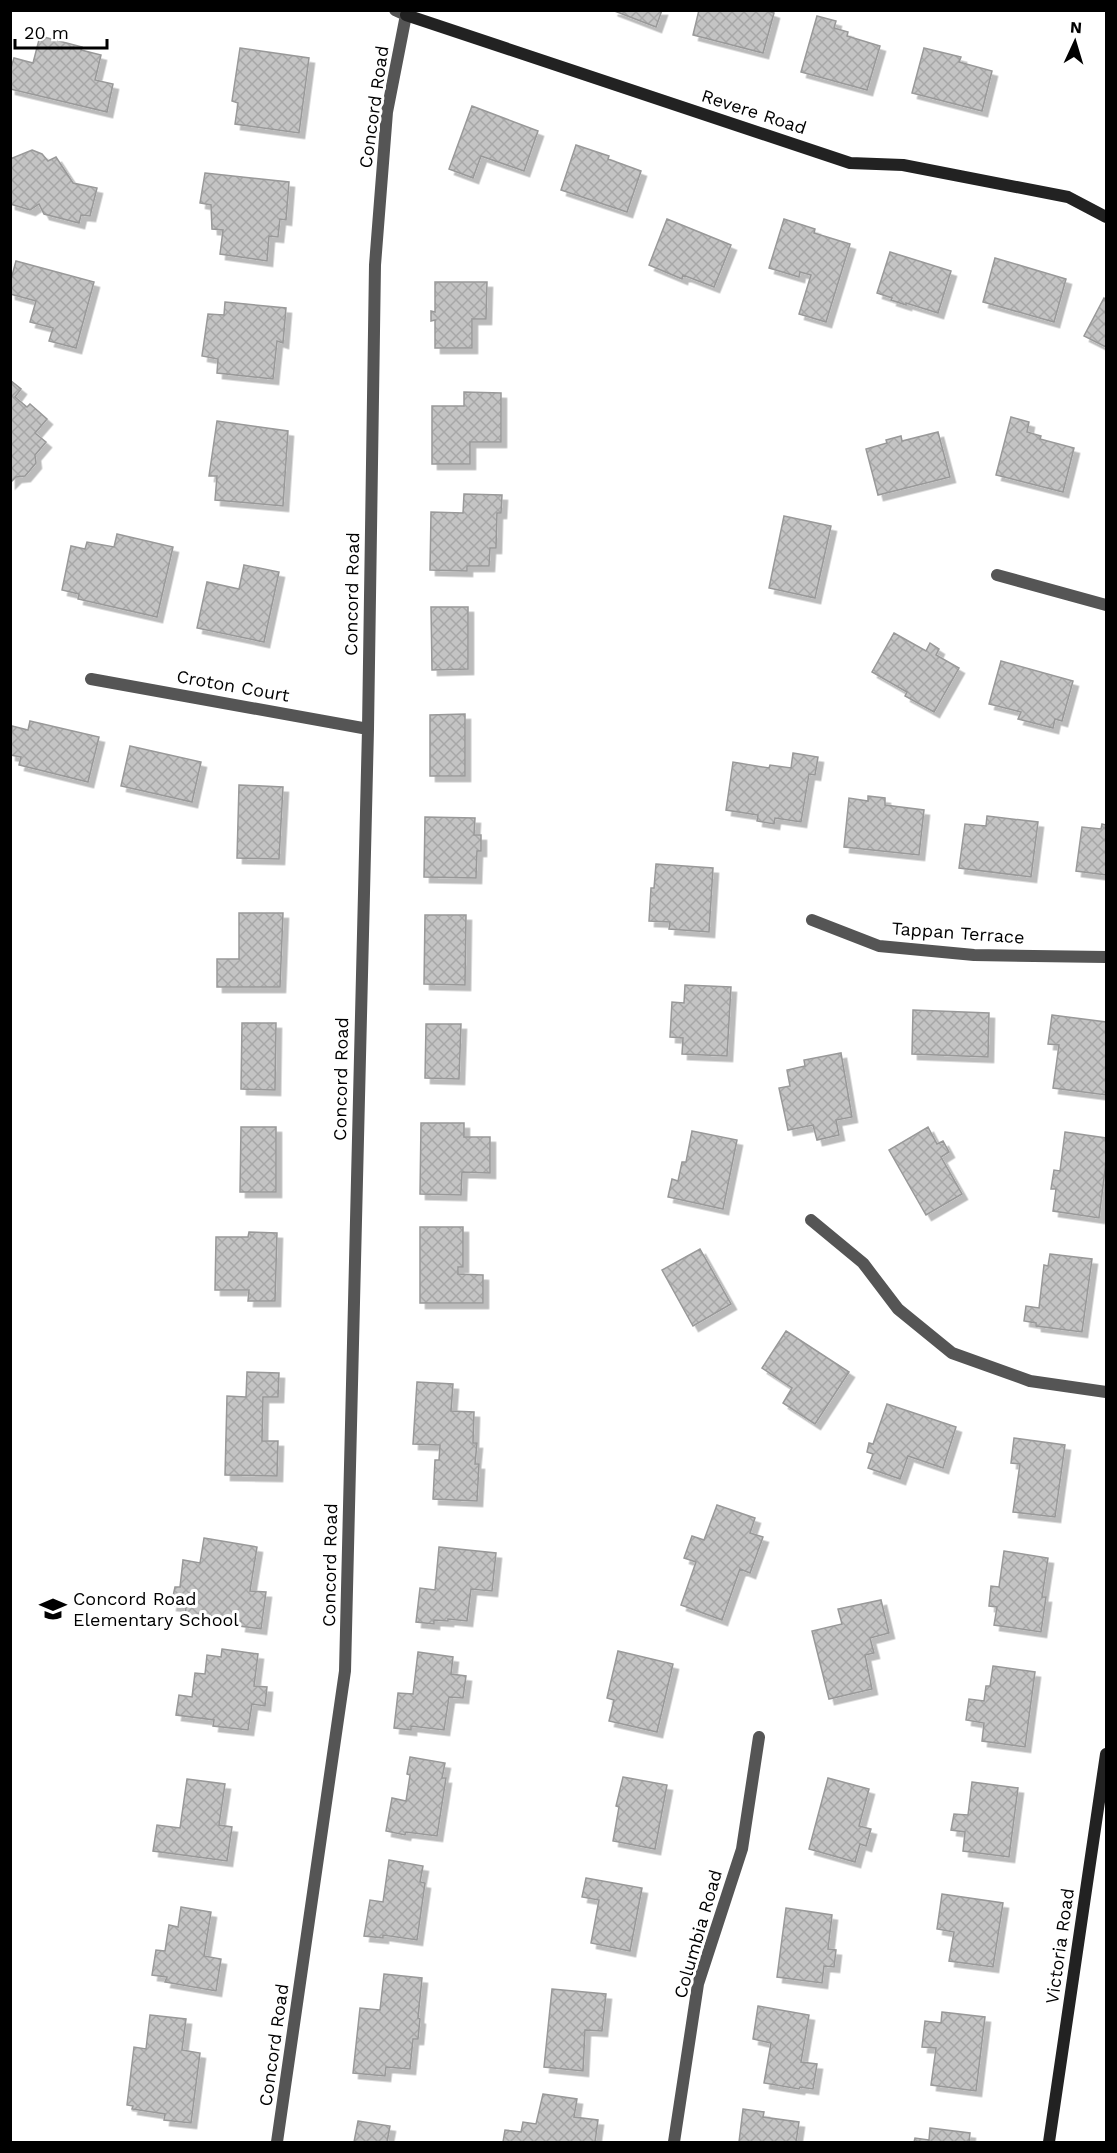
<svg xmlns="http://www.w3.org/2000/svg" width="1117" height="2153" viewBox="0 0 1117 2153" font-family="'Work Sans',sans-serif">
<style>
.building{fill:url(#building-cross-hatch);stroke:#999;stroke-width:1.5;filter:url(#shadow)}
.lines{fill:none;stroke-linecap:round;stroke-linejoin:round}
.street{stroke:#555;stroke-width:12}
.secondary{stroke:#222;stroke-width:12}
.labels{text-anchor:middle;stroke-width:6;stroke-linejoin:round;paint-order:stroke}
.street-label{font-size:18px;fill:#000;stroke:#fff}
.poi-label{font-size:18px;fill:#000;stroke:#fff;text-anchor:start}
</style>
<defs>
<pattern id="building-cross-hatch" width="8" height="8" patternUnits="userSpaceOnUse" patternTransform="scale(1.5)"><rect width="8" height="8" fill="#c4c4c4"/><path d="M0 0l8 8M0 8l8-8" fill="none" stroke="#a7a7a7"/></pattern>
<filter id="shadow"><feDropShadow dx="5.5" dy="5.5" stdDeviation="0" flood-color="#0004"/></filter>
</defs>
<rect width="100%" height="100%" fill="#fff"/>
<path class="building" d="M612 10H662L656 27Z
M699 10H765L774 13 763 53 693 35Z
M817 16 836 21 834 28 848 32 847 36 880 46 867 90 801 72Z
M40 36 82 47 81 50 101 55 95 80 113 84 107 112 10 89V71L14 58 33 63Z
M240 48 309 58 299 133 235 124 238 103 232 101Z
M924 48 961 57 959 62 992 71 982 111 912 93Z
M472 106 538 131 524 171 481 156 473 178 449 169Z
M576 145 609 156 608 159 641 171 627 212 561 190Z
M32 150 42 154 48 161 56 157 73 183 97 188 90 216 81 215 79 223 44 214 39 204 30 210 10 204V159Z
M205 173 289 182 286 220 280 219 278 237 269 236 267 261 220 254 223 230 212 229 211 205 200 203Z
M667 219 731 245 714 287 683 275 682 279 649 265Z
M784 219 815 229 814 233 850 244 826 322 799 314 811 275 800 272 799 277 769 268Z
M890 252 951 271 938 313 906 303V305L891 300 892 298 877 293Z
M995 258 1066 279 1054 322 983 302Z
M16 261 94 282 76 348 49 341 53 328 30 322 36 301 10 294V283Z
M435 282H487L486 319H472V348H435V320L431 321V311L435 312Z
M1104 298 1106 300V347L1084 336Z
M225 302 286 308 283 343 277 341 273 379 217 373 218 359 202 356 208 314 224 315Z
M10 380 21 389 15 397 27 407 30 404 47 419 35 433 46 442 35 455 36 463 25 476 16 477 10 483Z
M464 392 501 393V442H470V464H432V406H464Z
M1011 417 1029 422 1027 432 1041 436 1040 439 1074 448 1063 492 996 475Z
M217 421 288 431 283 506 215 500 217 476H209Z
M938 432 950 477 878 495 866 449 887 443 886 440 901 436 902 441Z
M464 494 502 495 501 513H497L496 548H490L489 566H467V571L430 570 431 512 463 513Z
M784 516 831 526 815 598 769 588Z
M117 534 173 547 157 617 78 599 79 594 62 590 71 546 85 549 87 542 114 547Z
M244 565 279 572 264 642 197 628 207 582 239 589Z
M431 607H468V669L432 670Z
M894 633 926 651 930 643 939 649 936 655 959 668 934 712 905 696 907 692 872 672Z
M1001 661 1073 681 1062 721 1055 719 1053 728 1018 719 1021 712 989 704Z
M465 714V776H430V715Z
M30 721 99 737 88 782 19 765 21 757 10 755 12 726 28 730Z
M130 746 201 762 192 802 121 786Z
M793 753 818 757 815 775 809 774 801 822 775 818 774 824 757 821 758 815 726 810 733 762 769 768 770 765 791 768Z
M239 785 283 787 279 859 237 858Z
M868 796 885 798V805L924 810 919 855 844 847 849 798 868 801Z
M987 816 1038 822 1031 877 959 868 965 824 986 826Z
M425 817 475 818 474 835H481V851H477L476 878 424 877Z
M1102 824 1106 825V875L1076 871 1082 827 1101 829Z
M656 864 713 868 709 932 669 929 670 922 649 921 651 888H654Z
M239 913H283L280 987H217V959H239Z
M425 915H466L465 985 424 984Z
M685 985 731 987 727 1056 682 1054 683 1038 670 1037 672 1002 684 1003Z
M913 1010 989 1013 988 1057 912 1054Z
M1052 1015 1106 1022V1095L1053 1088 1059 1045 1048 1044Z
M242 1023H276L275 1090 241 1089Z
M426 1024H461L459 1079 425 1078Z
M841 1053 852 1117 836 1120 839 1135 817 1140 813 1125 788 1130 779 1088 790 1086 787 1070 805 1066 804 1060Z
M421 1123H464V1137H490V1173L462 1172 461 1195 420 1194Z
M241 1127H276V1192H240Z
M928 1127 937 1144 943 1141 949 1152 941 1157 962 1194 926 1215 889 1150Z
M692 1131 737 1140 723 1209 668 1197 672 1179 678 1181 682 1162H686Z
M1065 1132 1106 1138V1162L1099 1218 1053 1211 1056 1189H1051L1054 1170 1060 1171Z
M420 1227H463V1267H458V1274L483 1275V1303H420Z
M249 1232 277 1233 275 1301H248L249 1290H215L216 1237H248Z
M700 1249 731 1304 693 1326 662 1270Z
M1050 1254 1092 1259 1082 1332 1036 1326V1323L1024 1321 1026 1306 1039 1308 1044 1265 1048 1266Z
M786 1331 849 1372 815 1424 783 1403 792 1388 762 1368Z
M247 1372 279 1373 278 1397H263L262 1441H278L277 1476 225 1475 227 1396 246 1397Z
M417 1382 453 1384 451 1411 474 1412 473 1443H477L475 1464H479L477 1501 433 1499 435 1460H439L440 1445 413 1444Z
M887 1404 956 1427 943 1468 908 1456 900 1479 868 1468 873 1454 867 1452 869 1443 873 1444Z
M1014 1438 1065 1445 1055 1517 1013 1512 1020 1464 1011 1463Z
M717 1505 755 1518 750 1533 763 1537 750 1573 740 1569 722 1620 681 1605 696 1562 684 1558 692 1536 704 1540Z
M204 1538 257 1547 250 1591 266 1592 261 1629 240 1626 241 1621 185 1616 186 1607 171 1605 175 1587H180L183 1560 200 1563Z
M439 1547 496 1553 492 1591 471 1589 467 1621 448 1619V1621L434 1620V1624L416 1622 420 1588 435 1590Z
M1004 1551 1048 1558 1042 1597H1046L1041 1632 994 1625 997 1607 989 1606 991 1586 999 1587Z
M881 1600 889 1633 870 1638 874 1653 865 1655 872 1689 829 1699 812 1631 842 1624 838 1609Z
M222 1649 258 1654 254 1686 267 1687 265 1706 252 1704 248 1730 213 1726 214 1720 176 1715 179 1695 192 1697 195 1673 205 1674 207 1655 221 1657Z
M618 1651 673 1664 657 1732 609 1721 614 1700 607 1698Z
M418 1652 453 1657 451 1674 466 1676 463 1698 449 1697 444 1730 411 1726V1730L394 1728 398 1693 413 1694Z
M993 1666 1035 1672 1025 1747 982 1741 984 1723 966 1720 969 1699 984 1701 986 1686H990Z
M410 1757 445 1763 442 1778H446L437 1836 406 1832 405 1835 386 1831 392 1798 406 1801 410 1775 407 1774Z
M623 1777 667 1785 655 1849 613 1841 619 1807 616 1806Z
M828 1778 869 1789 859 1826 871 1829 866 1846 860 1844 855 1862 809 1849Z
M187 1779 225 1784 219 1825 232 1827 227 1861 153 1851 157 1825 180 1828Z
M972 1782 1018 1788 1009 1857 963 1851 965 1832 951 1830 954 1814 968 1815Z
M389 1860 423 1866 420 1882 425 1883 417 1940 383 1935V1938L364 1936 370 1900 383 1902Z
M586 1878 642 1888 630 1951 591 1943 599 1900 582 1897Z
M942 1894 1003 1903 993 1967 949 1961 954 1932 937 1929Z
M181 1907 211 1912 204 1956 221 1959 216 1991 165 1982 167 1977 152 1975 156 1950 165 1951 169 1925 178 1927Z
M786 1908 832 1915 828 1949 836 1950 834 1967 824 1966 822 1983 777 1977Z
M384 1974 422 1978 418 2018 420 2019 418 2039H413L410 2069 386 2067 385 2076 353 2073 360 2008 380 2010Z
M552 1989 606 1994 602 2031 585 2030 583 2071 544 2067Z
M758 2006 809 2015 801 2062 817 2064 813 2089 800 2087 799 2089 764 2083 771 2043 753 2039Z
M942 2012 985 2017 976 2091 931 2085 936 2048 922 2047 925 2021 941 2023Z
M150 2015 186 2019 182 2050 200 2053 191 2123 164 2120 165 2114 132 2109 133 2106 127 2105 134 2047 146 2049Z
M543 2094 577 2099 574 2117 598 2120 595 2142H503L505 2130 521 2132 523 2122 536 2124Z
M743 2109 764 2112 763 2117 799 2122 796 2142H739Z
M358 2121 390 2126 387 2142H354Z
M930 2128 970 2133 969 2142H914L915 2138 929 2140Z"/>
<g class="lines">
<path class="street" d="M997 575 1106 605
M91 679 368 729
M812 920 879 946 974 955 1106 957
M811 1220 863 1263 898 1309 952 1353 1030 1381 1106 1392
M277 2142 345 1671 368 729 375 265 387 112 406 15 395 10
M674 2142 698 1984 742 1849 759 1737"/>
<path class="secondary" d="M406 15 850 163 903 165 1068 197 1106 217
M1049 2142 1106 1754"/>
</g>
<defs>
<symbol id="school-bare" viewBox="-9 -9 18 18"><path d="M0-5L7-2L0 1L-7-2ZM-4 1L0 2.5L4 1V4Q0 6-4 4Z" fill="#000" stroke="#fff" stroke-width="2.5" paint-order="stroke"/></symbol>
</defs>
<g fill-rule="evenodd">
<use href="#school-bare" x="34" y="1590" width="38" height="38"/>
</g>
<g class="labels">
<g class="street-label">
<text transform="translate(374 107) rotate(-82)" y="6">Concord Road</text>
<text transform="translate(754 112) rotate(18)" y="6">Revere Road</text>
<text transform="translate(352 594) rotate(-89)" y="6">Concord Road</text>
<text transform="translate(233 686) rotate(10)" y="6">Croton Court</text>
<text transform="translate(958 933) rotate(4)" y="6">Tappan Terrace</text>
<text transform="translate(341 1079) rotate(-89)" y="6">Concord Road</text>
<text transform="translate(330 1565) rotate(-89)" y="6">Concord Road</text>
<text transform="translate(698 1934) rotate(-74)" y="6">Columbia Road</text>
<text transform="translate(1060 1946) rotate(-82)" y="6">Victoria Road</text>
<text transform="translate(274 2045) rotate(-82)" y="6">Concord Road</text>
</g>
<g class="poi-label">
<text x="73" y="1605">Concord Road<tspan x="73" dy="21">Elementary School</tspan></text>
</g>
</g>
<rect width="1117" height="2153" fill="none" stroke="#000000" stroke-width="24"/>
<g transform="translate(1075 42) rotate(4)" stroke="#ffffff" stroke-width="4.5" paint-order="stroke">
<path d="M0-4.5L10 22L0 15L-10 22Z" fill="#000000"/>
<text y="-9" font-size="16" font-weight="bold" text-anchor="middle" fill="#000000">N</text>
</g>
<path d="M15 39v9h92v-9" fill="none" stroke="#000000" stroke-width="3"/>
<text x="24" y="39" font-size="18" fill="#000000" stroke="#ffffff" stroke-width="4.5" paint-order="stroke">20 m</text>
</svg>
